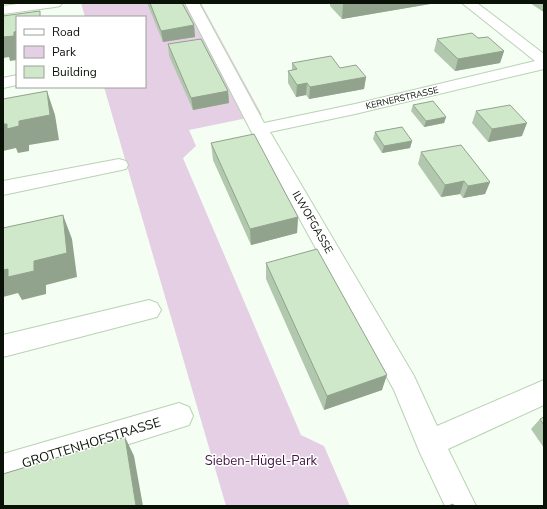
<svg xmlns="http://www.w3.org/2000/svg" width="547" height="509" viewBox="0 0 547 509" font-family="'Nunito Sans',sans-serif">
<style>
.green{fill:#e5cfe4}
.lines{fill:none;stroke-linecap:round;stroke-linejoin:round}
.minor-casing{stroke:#b9d2b4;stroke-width:2}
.minor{fill:#fff;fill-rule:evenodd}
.wall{fill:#b2c8ae}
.shaded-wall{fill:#91a28d}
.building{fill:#cfe8ca;stroke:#91a28d}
.labels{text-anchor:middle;stroke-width:3;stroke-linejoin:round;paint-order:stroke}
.far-street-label{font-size:9px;fill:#0a1208;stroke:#fff}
.street-label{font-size:11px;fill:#0a1208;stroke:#fff}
.near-street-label{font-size:13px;fill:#0a1208;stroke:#fff}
.near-park-label{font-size:13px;fill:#421541;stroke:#fff}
</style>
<rect width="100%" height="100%" fill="#f4fef2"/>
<path class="green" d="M81 3H201L262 115 189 130 196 146 183 158 301 435 324 446 350 506H226L104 87H145V17H85Z"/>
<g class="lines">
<defs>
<path id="minor" d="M25 3H62L60 6 55 7 3 14V6Z
M185 3H199L264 123 355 104 535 61 462 3H477L544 54V69L355 114 270 132 414 376 437 426 544 380V405L448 449 476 506H445L420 453 394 390 250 129Z
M17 75V85L3 88V78Z
M119 159 126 161 128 165 126 169 3 195V181Z
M149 300 157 303 161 310 157 317 3 357V335Z
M179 403 189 407 193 416 189 425 3 484V454Z"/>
</defs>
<use href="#minor" class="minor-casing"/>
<use href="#minor" class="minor"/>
</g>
<path class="wall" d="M147 3H182L194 25 195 37 163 42Z
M330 3H436L342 19 330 6Z
M530 3H544V11H542Z
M478 38 504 51 500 63 455 71 434 51 437 39Z
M168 44 228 91 229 103 193 110 169 56Z
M292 63 340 68 366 77 364 89 309 99 306 95 296 97 288 83V71L292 70Z
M413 105 446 117 444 123 424 127 411 111Z
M476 111 522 136 488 142 472 123Z
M375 132 412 141 410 148 382 153 373 139Z
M211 143 298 217 297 233 251 245 213 160Z
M421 152 490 182 485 194 463 198 460 194 441 197 418 164Z
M266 263 382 390 324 410 266 279Z
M544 417V448L531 429 540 419Z"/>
<path class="shaded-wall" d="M349 3H436L342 19 343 4Z
M544 6V11H542Z
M194 25 195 37 163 42 161 31Z
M17 31V60L10 61 9 57 3 58V37L14 32Z
M504 51 500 63 455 71 458 59Z
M366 77 364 89 309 99 310 87Z
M307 83 306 95 296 97 297 85Z
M47 91 55 115 59 140 29 145V151L18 153 16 148 3 151V124L19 121Z
M228 91 229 103 193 110 191 98Z
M446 117 444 123 424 127 426 121Z
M527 123 522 136 488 142 492 129Z
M412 141 410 148 382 153 384 146Z
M464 181 460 194 441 197 445 185Z
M490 182 485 194 463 198 468 186Z
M63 215 72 239 77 277 46 285V294L22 300 18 293 3 297V270L34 261Z
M298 217 297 233 251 245 250 229Z
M387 375 382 390 324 410 327 396Z
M125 437 134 456 143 506H136Z"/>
<path class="building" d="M150 3H182L194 25 161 31Z
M40 11V17H17V31L14 32V36L3 37V16Z
M472 33 478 38 488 37 504 51 458 59 437 39Z
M201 39 228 91 191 98 168 44Z
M331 56 340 68 356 65 366 77 310 87 307 83 297 85 288 71 297 69 292 63Z
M47 91 50 115 19 121V126L7 129V124H3V99Z
M433 101 446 117 426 121 413 105Z
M510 105 527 123 492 129 476 111Z
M402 127 412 141 384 146 375 132Z
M254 134 298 217 250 229 211 143Z
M461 145 490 182 468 186 464 181 445 185 421 152Z
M63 215 67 253 34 261V271L8 277V269L3 270V228Z
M317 249 387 375 327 396 266 263Z
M544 417V425L540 419Z
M125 437 136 506H3V474Z
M453 504 454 506H448Z"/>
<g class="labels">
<g class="far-street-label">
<text transform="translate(402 98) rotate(-13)" y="3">KERNERSTRASSE</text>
</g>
<g class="street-label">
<text transform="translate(313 222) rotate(60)" y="4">ILWOFGASSE</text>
</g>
<g class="near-street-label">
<text transform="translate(91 442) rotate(-17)" y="5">GROTTENHOFSTRASSE</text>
</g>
<g class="near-park-label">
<text x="261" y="465">Sieben-Hügel-Park</text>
</g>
</g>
<rect width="547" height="509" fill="none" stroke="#0a1208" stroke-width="8"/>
<rect x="16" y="16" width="130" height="72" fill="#ffffff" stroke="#9da09c"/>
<rect x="24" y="29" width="20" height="6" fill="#ffffff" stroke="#9da09c"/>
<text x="52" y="36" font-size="12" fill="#0a1208">Road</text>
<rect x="24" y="46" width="20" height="12" fill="#e5cfe4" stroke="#9da09c"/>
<text x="52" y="56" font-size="12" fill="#0a1208">Park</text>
<rect x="24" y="66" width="20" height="12" fill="#cfe8ca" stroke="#9da09c"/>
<text x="52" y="76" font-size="12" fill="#0a1208">Building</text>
</svg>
